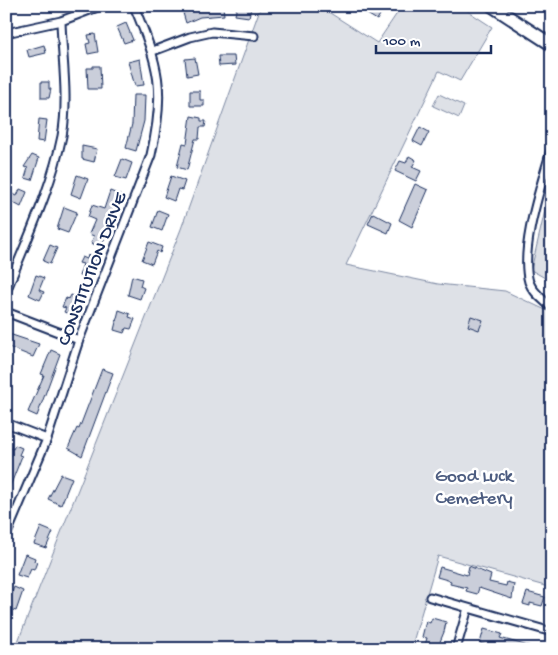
<svg xmlns="http://www.w3.org/2000/svg" width="558" height="655" viewBox="0 0 558 655" font-family="'Gochi Hand',sans-serif">
<style>
.green{fill:#dee1e7;stroke:#7c88a2}
.building{fill:#caceda;stroke:#1b2f5e}
.lines{fill:none;stroke-linecap:round;stroke-linejoin:round}
.minor-casing{stroke:#1b2f5e;stroke-width:11}
.trunk-casing{stroke:#1b2f5e;stroke-width:15}
.minor{stroke:#fff;stroke-width:7}
.trunk{stroke:#fff;stroke-width:11}
.labels{text-anchor:middle;stroke-width:5;stroke-linejoin:round;paint-order:stroke}
.street-label{font-size:19px;fill:#1b2f5e;stroke:#fff}
.park-label{font-size:19px;fill:#4c5c80;stroke:#fff}
</style>
<rect width="100%" height="100%" fill="#fff"/>
<filter id="ink" filterUnits="userSpaceOnUse"><feTurbulence type="fractalNoise" baseFrequency=".02" numOctaves="2"/><feDisplacementMap in="SourceGraphic" scale="10" xChannelSelector="R" yChannelSelector="G"/><feConvolveMatrix kernelMatrix="1 2 1 2 8 2 1 2 1" color-interpolation-filters="sRGB"/></filter>
<g filter="url(#ink)">
<path class="green" d="M261 6H319L377 43 402 6H460L492 27 460 81 439 71 346 265 438 284 505 291 552 313V588L438 556 411 649H15L181 229Z
M439 94 464 106 459 118 433 106Z
M552 181V282L531 270Z"/>
<path class="building" d="M213 6H223L224 15 200 17 186 23 183 13Z
M237 6 251 8 249 17 235 15Z
M354 6H385L377 20Z
M126 23 133 40 124 43 117 27Z
M95 34 98 52 88 54 86 44 90 43 88 35Z
M44 45 46 53 29 57 27 50Z
M218 56H234L235 65 219 66Z
M195 58 198 74 187 76 185 59Z
M140 59 144 85 135 86 128 62Z
M93 66H100L101 89H88L87 68H93Z
M41 82H49V89H51L49 98H41Z
M190 91H200V100H204V106H190Z
M133 95H145L144 121 136 151 126 148 132 124Z
M191 116 201 118V121H206L205 127H200L199 139H195L187 170 177 167 183 143 187 144Z
M39 119 47 120 44 142 37 141Z
M420 127 429 132 422 146 413 141Z
M82 146 97 149 94 162 82 159Z
M32 155 39 158 32 180 25 178 28 168 24 167Z
M409 156 416 160 412 167 421 171 416 181 395 171 400 161 406 163Z
M122 159 132 163 126 180 115 177Z
M77 175 88 179 81 198 71 194Z
M171 176 185 181 182 190 178 189 174 201 164 197Z
M415 184 428 190 412 227 399 220Z
M20 189 27 192 21 207 10 201 13 194 17 196Z
M110 191 120 195 119 203 101 247 91 243 94 236 89 234 95 220 88 217 92 205 104 209Z
M64 207 77 212 68 233 57 229Z
M158 210 168 214 162 231 152 227Z
M373 213 392 223 388 233 368 224Z
M149 242 162 247 160 253 157 251 152 264 142 260Z
M50 245 57 248 50 264 43 261Z
M88 255 97 259 89 280 79 276 83 264 79 263 82 257 87 259Z
M36 275 44 278 39 290 44 292 40 300 29 295Z
M132 276 142 279 140 286 144 288 140 299 128 295Z
M71 295 83 299 77 317 64 312 66 308 62 307 66 298 69 299Z
M119 310 130 314 129 317 135 319 131 329 126 328 124 333 114 330Z
M471 316 483 320 479 330 468 326Z
M6 333 39 344 33 357 6 346Z
M51 350 60 354 37 416 28 412 44 375 41 374Z
M102 369 113 373 82 456 68 448 77 428 79 429Z
M15 445 22 448 19 455 22 456 7 494 6 467 11 455 6 453 9 447 13 449Z
M61 474 72 478 61 505 48 499Z
M41 527 53 532 46 548 34 544Z
M25 554 35 558 34 561 37 562 34 570 31 569 27 578 17 575Z
M469 566 491 575 489 582 506 586 507 582 514 584 512 599 479 588 477 594 466 591 467 588 450 584 451 581 437 577 440 567 467 575Z
M14 587 23 591 16 611 6 608Z
M527 592 545 597 542 606 530 603V606L523 604Z
M432 618 446 622 444 632 437 649H424L427 638 422 637 426 621 430 623Z
M484 629 502 634 500 638 532 647V649H498L480 643Z"/>
<g class="lines">
<defs>
<path id="minor" d="M6 33 61 21 100 6
M153 51 190 37 212 32 254 36
M552 146C543 181 519 247 529 282 533 293 544 300 552 308
M6 292C26 241 51 190 62 136 69 99 62 58 61 21
M6 312 79 340
M6 423 47 439
M6 536 47 439 79 340 151 155C166 90 159 66 134 6
M430 597 552 632
M456 649 468 608"/>
<path id="trunk" d="M492 6 552 45"/>
</defs>
<use href="#minor" class="minor-casing"/>
<use href="#trunk" class="trunk-casing"/>
<use href="#minor" class="minor"/>
<use href="#trunk" class="trunk"/>
</g>
</g>
<g class="labels">
<g class="street-label">
<text transform="translate(90 268) rotate(-69)" y="7">CONSTITUTION DRIVE</text>
</g>
<g class="park-label">
<text x="474" y="481">Good Luck<tspan x="474" dy="22">Cemetery</tspan></text>
</g>
</g>
<rect width="558" height="655" fill="none" stroke="#fff" stroke-width="25"/>
<rect x="12" y="12" width="533" height="630" fill="none" stroke="#1b2f5e" stroke-width="2" filter="url(#ink)"/>
<path d="M376 45v8h115v-8" fill="none" stroke="#1b2f5e" stroke-width="2.5"/>
<text x="383" y="45" font-size="15" fill="#1b2f5e" stroke="#ffffff" stroke-width="4" paint-order="stroke">100 m</text>
</svg>
